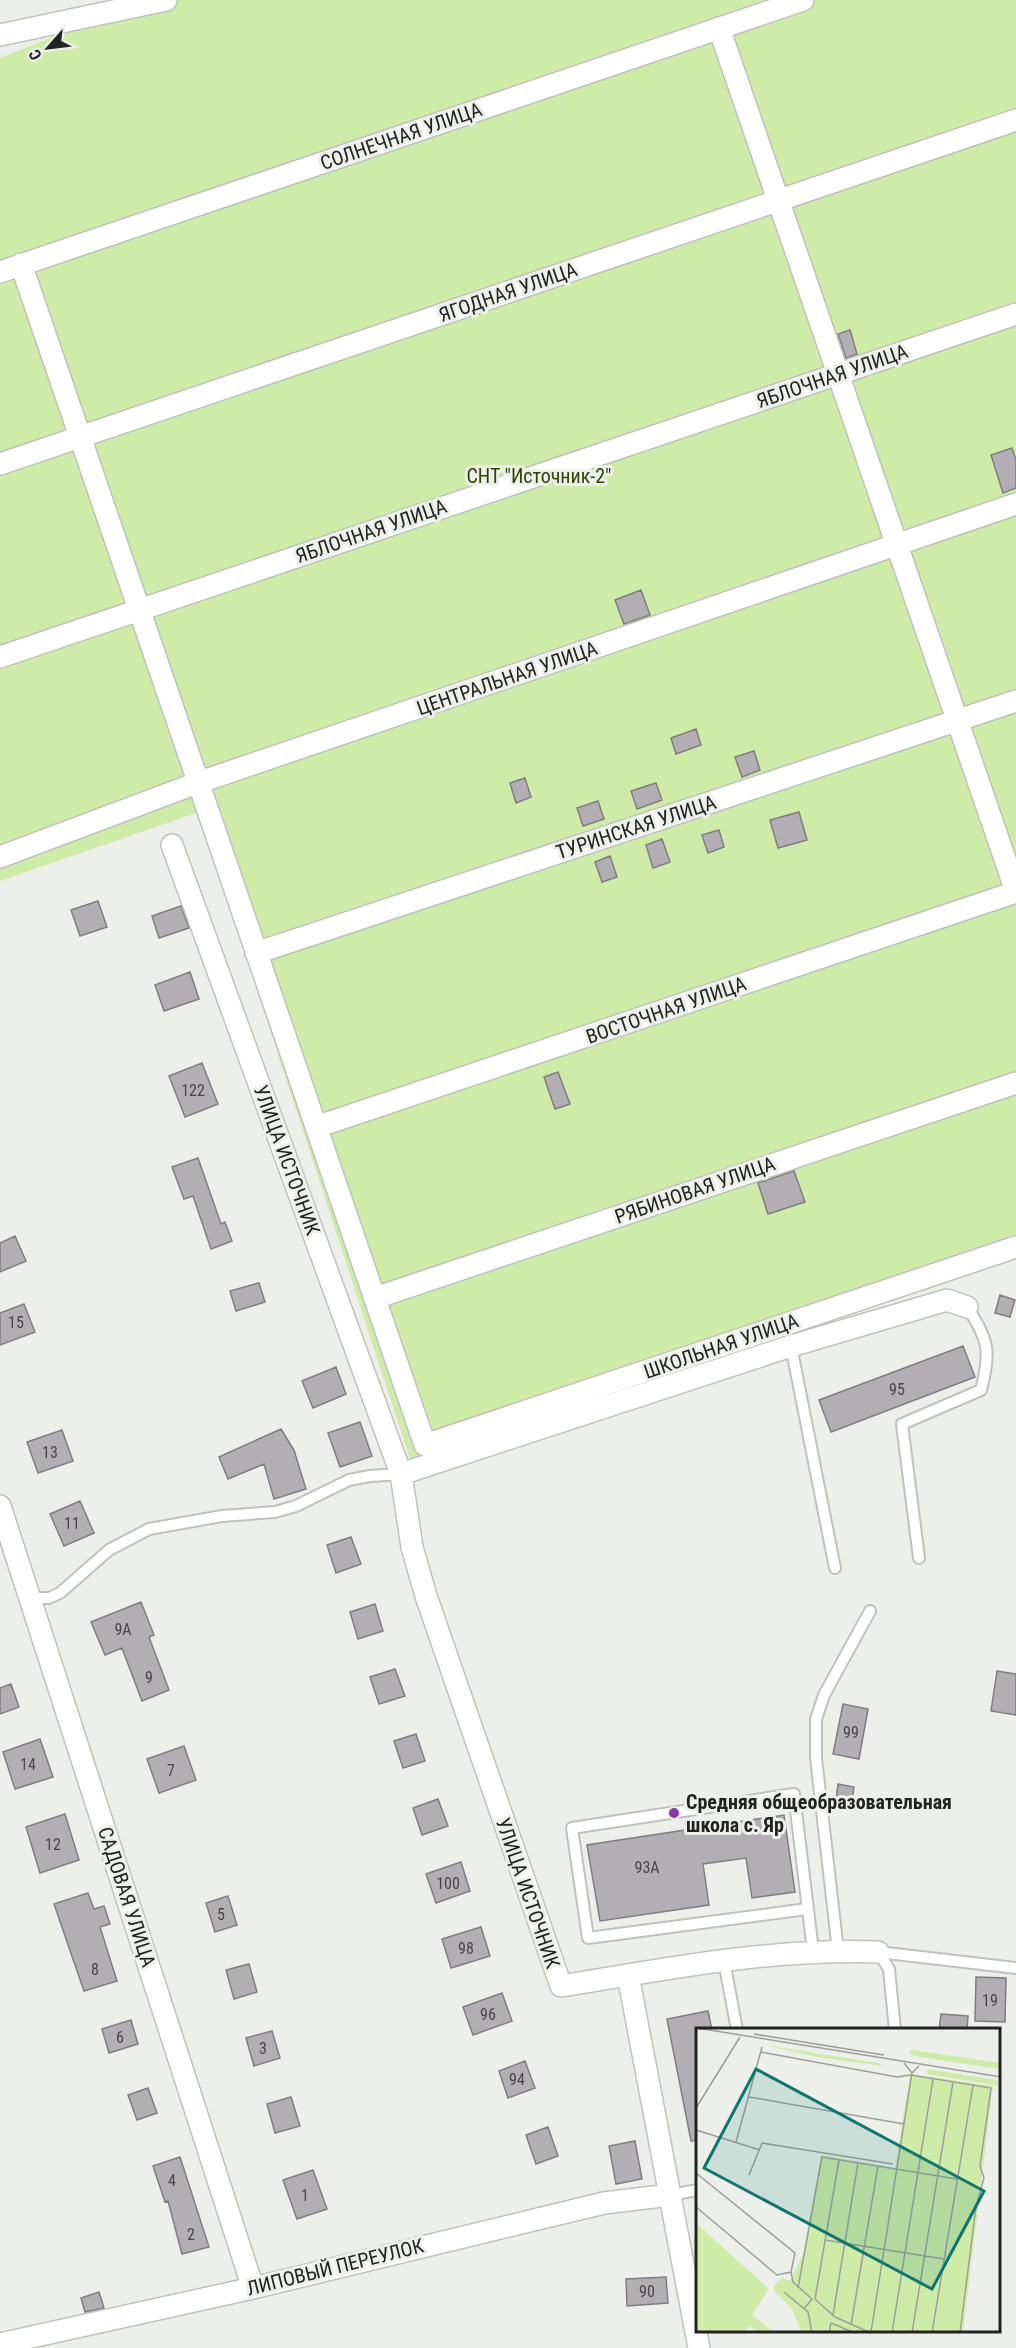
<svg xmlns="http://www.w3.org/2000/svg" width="1016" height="2348" viewBox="0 0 1016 2348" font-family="'Roboto Condensed',sans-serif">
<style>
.green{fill:#cfeba8}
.building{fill:#b2aeb3;stroke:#807d82;stroke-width:1.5}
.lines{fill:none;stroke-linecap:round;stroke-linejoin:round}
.lane-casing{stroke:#bfc2bc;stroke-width:14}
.street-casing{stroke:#bfc2bc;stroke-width:24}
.lane{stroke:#fff;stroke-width:10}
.street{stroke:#fff;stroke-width:21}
.poi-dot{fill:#8537a7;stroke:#edf0ea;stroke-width:2}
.labels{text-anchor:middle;stroke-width:6;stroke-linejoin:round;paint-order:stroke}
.number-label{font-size:16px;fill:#474646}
.street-label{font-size:20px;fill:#232422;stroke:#edf0ea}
.park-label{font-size:20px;fill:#2f4303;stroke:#edf0ea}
.poi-label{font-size:20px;font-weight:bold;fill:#232422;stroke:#edf0ea;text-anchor:start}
.inset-road{fill:none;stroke:#9c9e9a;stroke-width:1.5}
.view{fill:#0f766e;fill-opacity:0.15;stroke:#0f766e;stroke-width:3}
.inset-edge{fill:none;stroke:#232422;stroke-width:3}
</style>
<rect width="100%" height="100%" fill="#edf0ea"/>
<path class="green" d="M146 0H1016V1245L972 1255 950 1282 410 1459 199 812 0 881V58Z"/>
<path class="building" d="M850 330 857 354 846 358 838 334Z
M1012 448 1016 460V488L1003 493 991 455Z
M641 590 650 615 624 624 615 600Z
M696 729 701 745 676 754 671 738Z
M754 751 760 770 742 777 735 757Z
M525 778 531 797 516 803 510 783Z
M656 783 662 800 637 809 631 791Z
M598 801 604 819 583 826 577 808Z
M799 812 807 840 778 848 770 820Z
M719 830 724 847 708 853 702 835Z
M662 839 670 862 653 868 646 845Z
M610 856 617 877 602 882 595 862Z
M98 901 107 927 80 936 71 910Z
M181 906 189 928 159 938 152 916Z
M190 972 199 999 164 1011 155 985Z
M202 1063 218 1104 185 1117 169 1076Z
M558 1072 570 1104 555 1109 544 1077Z
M198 1158 221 1224 225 1222 232 1241 211 1249 193 1196 184 1199 172 1167Z
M794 1171 805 1202 768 1214 758 1183Z
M15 1236 26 1261 0 1272V1243Z
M259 1283 265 1302 236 1311 230 1291Z
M1000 1295 1015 1300 1010 1317 995 1313Z
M24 1304 35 1332 0 1345V1313Z
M963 1346 975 1377 831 1432 819 1400Z
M336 1367 346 1394 313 1408 302 1381Z
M360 1422 372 1456 340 1467 328 1433Z
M281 1429 294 1450 306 1489 274 1499 264 1464 228 1479 219 1457Z
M62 1430 73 1461 38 1473 27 1442Z
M80 1501 94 1533 64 1546 50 1514Z
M351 1537 361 1564 336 1573 327 1545Z
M141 1602 154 1635 149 1637 169 1690 142 1701 122 1648 105 1655 91 1622Z
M375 1604 383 1631 358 1639 350 1612Z
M395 1669 405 1696 379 1704 370 1677Z
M997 1671 1016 1674V1715L991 1711Z
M11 1684 19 1707 0 1714V1688Z
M843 1704 868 1709 859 1759 833 1754Z
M416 1734 425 1761 403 1768 394 1741Z
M40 1739 53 1777 15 1789 3 1752Z
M184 1746 196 1780 159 1793 147 1759Z
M838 1784 854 1787 852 1802 836 1800Z
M438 1799 448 1826 422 1835 413 1808Z
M65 1814 79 1860 40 1873 26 1827Z
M784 1815 795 1892 752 1898 746 1858 703 1864 709 1905 600 1921 587 1845Z
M461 1862 470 1891 436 1903 426 1874Z
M88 1893 94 1909 104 1906 110 1924 100 1927 117 1981 84 1991 54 1904Z
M228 1896 237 1925 215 1932 206 1903Z
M481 1927 490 1956 451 1968 442 1939Z
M249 1964 257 1992 234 1999 226 1970Z
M976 1977 1006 1978 1005 2022 975 2021Z
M502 1993 512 2021 473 2035 463 2007Z
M708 2011 712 2030H698V2140L691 2141 667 2019Z
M941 2014 968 2016 967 2030H939Z
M131 2020 138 2044 109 2053 102 2029Z
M272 2031 280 2058 254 2066 246 2038Z
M525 2061 535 2088 508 2098 499 2071Z
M148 2088 157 2113 137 2120 128 2095Z
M291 2097 300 2126 275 2133 267 2104Z
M548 2127 558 2156 536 2164 526 2135Z
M635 2141 642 2179 616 2184 609 2146Z
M180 2157 209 2247 182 2254 168 2201 165 2202 153 2166Z
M313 2170 327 2209 297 2219 283 2180Z
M666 2277 668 2303 627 2306 626 2279Z
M99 2292 104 2308 85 2312 81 2298Z"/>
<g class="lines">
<defs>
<path id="lane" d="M791 1346 835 1568
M919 1558 902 1424 981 1390C991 1352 989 1340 967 1307
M31 1598H49L60 1593 109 1550 149 1529 222 1516 275 1512 296 1506 349 1480 370 1476 401 1474
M807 1909 588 1938 572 1828 794 1794 813 1951
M838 1951 816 1758V1719L824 1695 870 1611
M878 1952 1016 1968
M878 1952 889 1969 895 2030
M724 1961 737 2030
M670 2195 698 2190"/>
<path id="street" d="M719 28 1016 891
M0 35 166 0
M21 264 425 1445 1016 1247
M0 272 803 0
M0 464 1016 120
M0 657 1016 314
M172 845 401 1474 412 1547 426 1596 561 1986C665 1969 772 1948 878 1952
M0 857 197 783 1016 504
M256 953 1016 701
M316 1127 1016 892
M375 1298 1016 1083
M401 1474 791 1346 947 1300 967 1307
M0 1506 253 2288
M628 1975 699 2348
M0 2344 253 2288 604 2203 670 2195"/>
</defs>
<use href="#lane" class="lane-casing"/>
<use href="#street" class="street-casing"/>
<use href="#lane" class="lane"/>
<use href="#street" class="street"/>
</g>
<circle class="poi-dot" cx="674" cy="1813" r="6"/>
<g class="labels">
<g class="number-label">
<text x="193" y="1096">122</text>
<text x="16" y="1328">15</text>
<text x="897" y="1395">95</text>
<text x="50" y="1458">13</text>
<text x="72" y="1529">11</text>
<text x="123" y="1635">9А</text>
<text x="149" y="1683">9</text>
<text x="851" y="1738">99</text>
<text x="28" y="1770">14</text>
<text x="171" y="1776">7</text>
<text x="53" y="1850">12</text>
<text x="647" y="1873">93А</text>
<text x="448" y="1889">100</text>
<text x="221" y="1920">5</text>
<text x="466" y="1954">98</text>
<text x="95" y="1975">8</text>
<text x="990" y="2006">19</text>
<text x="488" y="2020">96</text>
<text x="120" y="2043">6</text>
<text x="263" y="2054">3</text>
<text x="517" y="2085">94</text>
<text x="172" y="2186">4</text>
<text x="305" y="2201">1</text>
<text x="191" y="2240">2</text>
<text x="647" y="2297">90</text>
</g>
<g class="street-label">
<text transform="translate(401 136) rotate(-19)" y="7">СОЛНЕЧНАЯ УЛИЦА</text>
<text transform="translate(508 292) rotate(-19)" y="7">ЯГОДНАЯ УЛИЦА</text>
<text transform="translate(832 376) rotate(-19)" y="7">ЯБЛОЧНАЯ УЛИЦА</text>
<text transform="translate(371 531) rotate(-19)" y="7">ЯБЛОЧНАЯ УЛИЦА</text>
<text transform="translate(507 678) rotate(-19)" y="7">ЦЕНТРАЛЬНАЯ УЛИЦА</text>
<text transform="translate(636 827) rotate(-18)" y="7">ТУРИНСКАЯ УЛИЦА</text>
<text transform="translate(666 1010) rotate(-19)" y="7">ВОСТОЧНАЯ УЛИЦА</text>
<text transform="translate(287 1160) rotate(70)" y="7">УЛИЦА ИСТОЧНИК</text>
<text transform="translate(695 1190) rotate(-19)" y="7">РЯБИНОВАЯ УЛИЦА</text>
<text transform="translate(721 1346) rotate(-19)" y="7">ШКОЛЬНАЯ УЛИЦА</text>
<text transform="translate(528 1893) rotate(71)" y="7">УЛИЦА ИСТОЧНИК</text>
<text transform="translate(127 1897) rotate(72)" y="7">САДОВАЯ УЛИЦА</text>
<text transform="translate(335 2267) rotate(-14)" y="7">ЛИПОВЫЙ ПЕРЕУЛОК</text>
</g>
<g class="park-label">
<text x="539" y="483">СНТ "Источник-2"</text>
</g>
<g class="poi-label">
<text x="686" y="1809">Средняя общеобразовательная<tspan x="686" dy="23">школа с. Яр</tspan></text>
</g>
</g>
<g transform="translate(696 2028)">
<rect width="304" height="304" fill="#edf0ea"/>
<path d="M68 17 182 35 187 38 121 29ZM217 22 304 35V41L217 28 213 24ZM231 41 294 51 304 53V58L231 46ZM214 46 297 58 267 304H106L96 281 79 264 78 258 86 250 94 253 107 226 125 127 199 140ZM0 195 73 261 56 287 77 304H62L53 298 47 304H0Z" fill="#cfeba8"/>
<path class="inset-road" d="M1 0 305 49M58 6 188 27M65 24 201 49 215 47 295 60 284 138 288 150 280 179 264 305M208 35 216 45 223 38M53 69 208 96M0 80 44 9M0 102 64 122M40 114 66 19M143 132 119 271 139 289 175 305M0 145 99 225 95 244 81 247 0 179M53 147 66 115 197 136M129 212 248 231M95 244 97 254 116 271 108 281M102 260 126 129 261 151M88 264 112 284 116 305M137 287 162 135M155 297 182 138M175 304 216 45M133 305 135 295 159 305M196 305 237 51M216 305 257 54M236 305 277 57"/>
<path class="view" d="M60 41 288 163 236 261 8 140Z"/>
<rect width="304" height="304" class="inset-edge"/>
</g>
<g transform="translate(48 48) rotate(242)" stroke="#edf0ea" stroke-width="4.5" paint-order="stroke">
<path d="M0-4.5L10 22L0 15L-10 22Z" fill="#232422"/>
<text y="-9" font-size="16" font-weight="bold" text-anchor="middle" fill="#232422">С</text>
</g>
</svg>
